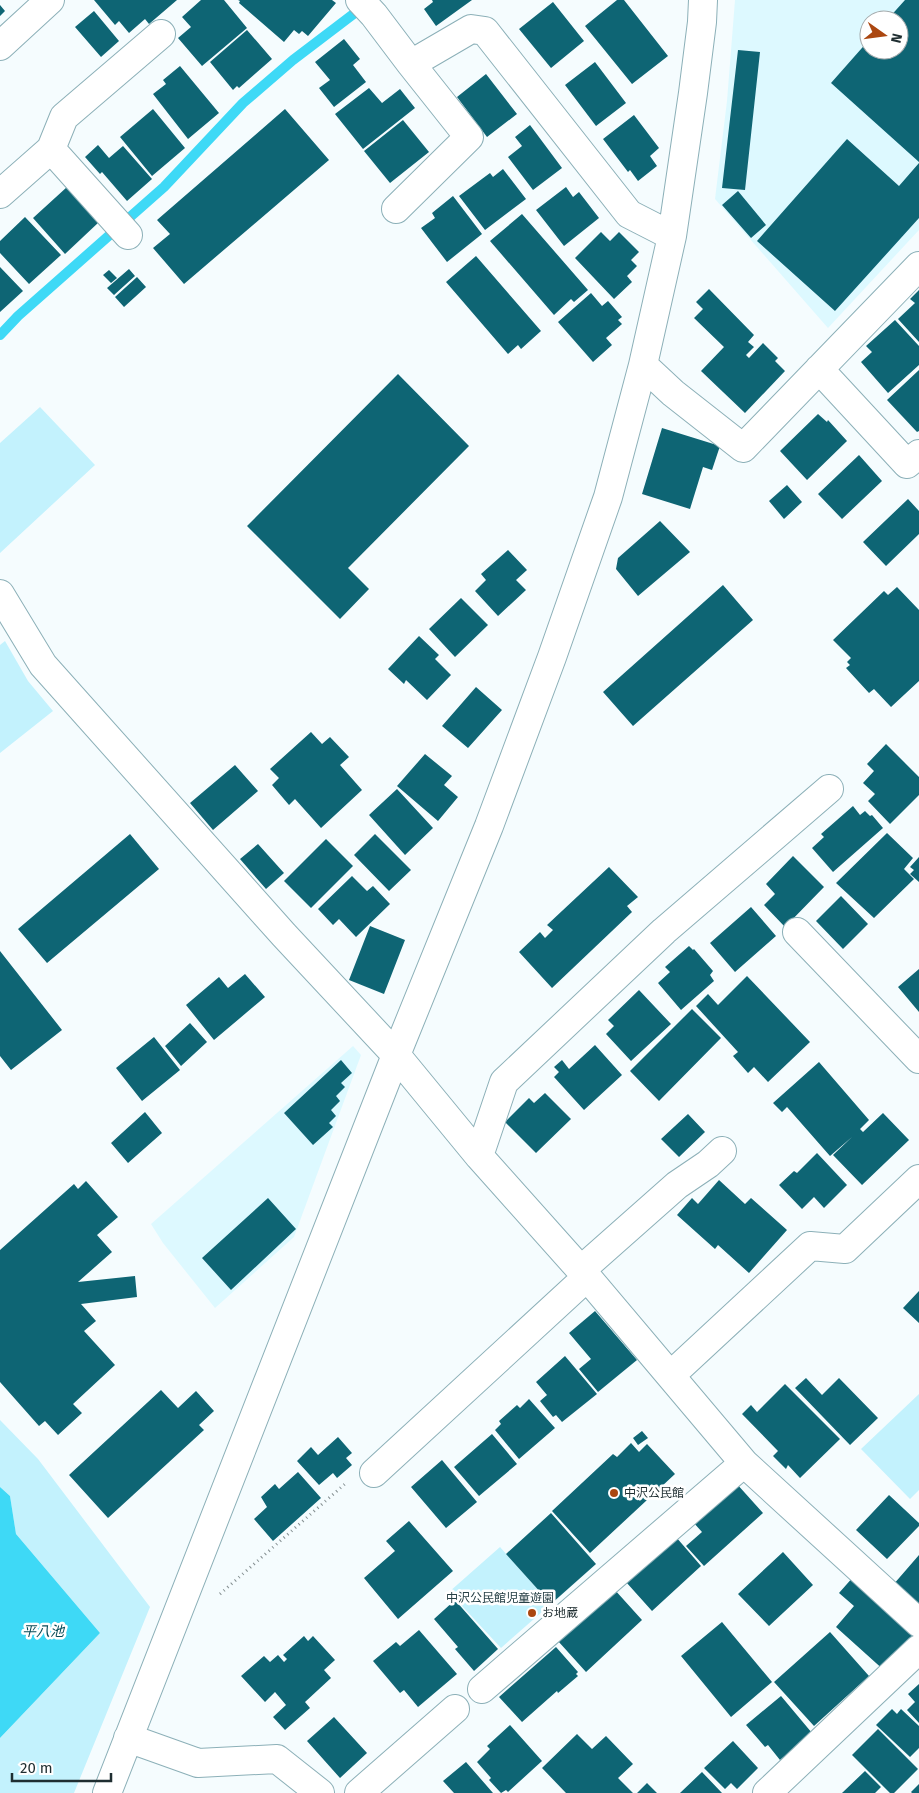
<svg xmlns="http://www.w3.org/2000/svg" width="919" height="1793" viewBox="0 0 919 1793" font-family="'Fira Sans','Noto Sans JP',sans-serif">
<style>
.built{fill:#ddf9ff;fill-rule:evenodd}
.green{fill:#c3f2fd}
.water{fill:#3ed9f6}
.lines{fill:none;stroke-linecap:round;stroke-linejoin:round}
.stream{stroke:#3ed9f6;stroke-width:10}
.building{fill:#0e6574}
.minor-casing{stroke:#8cb0b8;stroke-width:30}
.path{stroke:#848f91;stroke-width:3;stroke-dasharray:1 4;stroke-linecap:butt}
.minor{stroke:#fff;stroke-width:28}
.poi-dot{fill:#ab4710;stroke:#fff;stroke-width:2}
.labels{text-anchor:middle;stroke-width:5;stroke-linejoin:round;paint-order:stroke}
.poi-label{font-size:12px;fill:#1f2e31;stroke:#fff;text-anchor:start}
.park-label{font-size:12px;fill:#274046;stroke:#fff}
.water-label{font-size:14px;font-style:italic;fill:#074b57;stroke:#fff}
</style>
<rect width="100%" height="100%" fill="#f5fcfe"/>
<path class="built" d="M735 0H919V230L828 328 715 199 727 101ZM869 20H899V50H869Z
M353 1046 361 1055 294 1237 215 1308 163 1243 151 1224Z"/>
<path class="green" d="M40 407 95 465 0 553V443Z
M5 641 28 681 53 711 0 753V645Z
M919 1394V1490L910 1499 861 1449Z
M0 1420 38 1459 150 1607 74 1793H0V1738L100 1633 16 1534 10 1496 0 1487Z
M500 1547 551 1604 501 1648 449 1592Z"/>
<path class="water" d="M0 1487 10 1496 16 1534 100 1633 0 1738Z"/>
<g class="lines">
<path class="stream" d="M0 335 18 316 164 187 243 103 293 60 364 6"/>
</g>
<path class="building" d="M94 0H177L149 24 145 19 129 33 119 21 115 25Z
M201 0H224L247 28 202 66 178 38 191 27 182 17Z
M238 0H332L336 3 308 36 302 31 299 34 294 30 284 42 239 3 240 1Z
M432 0H472L436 26 424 9 433 2Z
M617 0H624L668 56 632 84 585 26Z
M905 0H919V162L831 83 869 40V50H899V20H887Z
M553 2 584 41 551 68 519 29Z
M0 5 5 11 0 16Z
M94 11 119 41 101 57 75 27Z
M247 30 272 59 239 88 237 86 233 90 210 62Z
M344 39 360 59 353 65 366 82 334 107 319 88 330 80 315 62Z
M738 50 760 52 745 190 722 188Z
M595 62 626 103 596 126 565 85Z
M180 66 219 113 188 139 153 94 166 84 163 80Z
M486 74 517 114 487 137 457 97Z
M369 88 382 103 400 89 415 108 363 149 335 114Z
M153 109 185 148 152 176 120 137Z
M285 109 329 160 184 284 153 248 170 234 157 220Z
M634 115 659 148 650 156 657 166 638 181 630 170 628 172 603 139Z
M403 120 429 152 390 183 364 151Z
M530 125 562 168 533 190 508 157 522 146 515 137Z
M847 139 899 186 919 163V218L835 311 757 241Z
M98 145 109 158 123 146 152 179 127 201 102 172 100 174 85 157Z
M503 169 526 199 485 230 459 196 490 173 493 177Z
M67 187 99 222 65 254 33 218Z
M566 187 573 197 579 192 599 218 564 246 536 210Z
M738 191 766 225 751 238 722 205Z
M453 196 482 234 447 262 421 228 435 218 432 213Z
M522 214 588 290 574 302 571 299 554 315 490 241Z
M25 217 61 255 29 284 0 253V241Z
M601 232 610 241 619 232 639 252 631 260 637 266 627 276 632 282 614 299 575 258Z
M476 256 541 331 521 349 518 345 508 354 446 282Z
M0 267 23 291 0 312Z
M129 269 135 276 114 295 107 288Z
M109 270 117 278 111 283 103 275Z
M137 277 146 287 124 307 115 297Z
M709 289 754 335 748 342 754 347 746 355 749 358 763 343 778 358 775 361 785 371 745 413 701 371 724 347 694 318 703 309 696 302Z
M919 290V342L898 319 915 303 910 299Z
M591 293 602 306 608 301 622 317 618 320 622 324 606 338 612 345 593 362 558 322Z
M895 320 919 346V365L888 393 861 362 872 352 866 346Z
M919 370V431L917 432 887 400Z
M398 374 469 446 348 568 369 589 340 619 247 526Z
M818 414 827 422 828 420 847 441 807 480 780 451Z
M662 428 720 446 712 470 703 467 690 509 642 494Z
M859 455 882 481 842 519 818 494Z
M787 485 802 502 784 519 769 501Z
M908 499 919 511V534L886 566 863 542Z
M660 521 690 552 638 596 616 569 618 558Z
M508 550 527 570 516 580 526 590 498 616 475 591 486 580 481 574Z
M723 585 753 620 633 726 603 692Z
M897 587 919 610V681L891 707 874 689 869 693 846 668 850 665 847 662 851 658 833 640 884 591 888 595Z
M461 598 488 625 455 657 429 629Z
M419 636 439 655 435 659 451 675 427 700 406 680 404 684 388 669Z
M476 687 502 710 468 748 442 726Z
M311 732 322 744 330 737 349 757 340 765 362 790 321 828 295 799 289 805 272 785 279 778 270 769Z
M886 744 919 777V795L890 824 868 801 875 794 863 783 874 771 867 764Z
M425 754 452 776 444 785 458 797 438 821 397 786Z
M235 765 258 791 213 830 190 803Z
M397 789 433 828 405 855 369 815Z
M853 806 860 815 865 811 870 816 872 815 883 828 833 872 812 848 824 837 821 834Z
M887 833 913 858 904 869 914 879 874 918 836 883Z
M130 834 159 869 47 963 18 929Z
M375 834 411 870 389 891 354 855Z
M326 839 353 866 311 908 284 881Z
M258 844 284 873 266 889 240 859Z
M793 856 824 887 785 927 764 905 775 894 766 884Z
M919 857V882L910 874 914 870 910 867Z
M609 867 638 897 627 906 632 912 552 988 519 952 540 932 545 938 553 930 547 925Z
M352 876 367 891 373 886 390 904 356 937 339 919 333 925 318 909Z
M841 896 868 924 843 949 816 921Z
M751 907 776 936 735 972 710 943Z
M370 926 405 940 384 994 349 980Z
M689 946 693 950 694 949 713 971 710 975 714 981 681 1010 658 983 670 972 665 967Z
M0 951 62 1030 11 1070 0 1056Z
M919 969V1012L898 987Z
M245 974 265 997 214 1040 186 1005 219 977 228 988Z
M747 976 810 1042 768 1082 754 1067 748 1073 733 1056 738 1052 696 1006 708 994 718 1005Z
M639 990 671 1024 631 1061 606 1034 614 1026 608 1020Z
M692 1009 721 1038 659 1101 630 1071Z
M190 1023 207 1042 181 1066 165 1046Z
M154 1037 180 1070 142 1101 116 1068Z
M595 1045 622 1075 584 1110 554 1077 559 1072 554 1067 562 1060 569 1069Z
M341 1060 352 1073 341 1083 345 1087 336 1096 340 1101 331 1110 336 1116 329 1123 333 1127 313 1145 284 1113Z
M819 1062 869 1120 860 1129 863 1132 883 1113 909 1140 862 1185 833 1155 852 1137 830 1156 787 1107 782 1112 773 1103Z
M545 1093 571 1119 536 1153 505 1122 529 1098 534 1103Z
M145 1112 162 1133 128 1163 111 1143Z
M688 1114 705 1132 679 1157 661 1139Z
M817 1153 847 1185 824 1208 814 1197 802 1209 779 1185 794 1171 797 1173Z
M719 1180 745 1204 751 1198 787 1230 749 1273 718 1245 715 1249 677 1215 692 1198 698 1204Z
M86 1181 118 1217 97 1235 112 1252 78 1282 135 1276 137 1297 81 1304 96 1321 84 1331 115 1365 73 1404 82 1413 58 1435 45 1421 39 1426 0 1382V1250L74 1184 78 1189Z
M268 1198 296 1229 231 1290 202 1258Z
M919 1291V1323L903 1308Z
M595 1311 637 1360 598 1392 579 1369 591 1359 569 1333Z
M565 1356 597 1394 562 1422 556 1415 553 1417 540 1401 547 1395 536 1382Z
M806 1378 822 1395 839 1378 878 1418 850 1445 795 1388Z
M785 1384 840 1439 800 1478 788 1465 786 1469 773 1456 778 1451 742 1414 751 1405 757 1412Z
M161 1390 178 1408 196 1391 214 1411 199 1425 204 1430 108 1518 69 1475Z
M529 1399 555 1428 519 1459 495 1430 501 1424 499 1421 517 1405 520 1408Z
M642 1431 648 1438 638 1445 633 1438Z
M492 1434 517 1464 479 1496 454 1467Z
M338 1437 352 1453 346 1458 352 1465 337 1478 333 1473 319 1485 297 1461 311 1447 318 1455Z
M631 1443 639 1452 647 1444 675 1474 590 1553 552 1511 613 1454 617 1457Z
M442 1460 477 1502 446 1528 411 1487Z
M298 1472 321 1498 273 1541 254 1519 267 1507 261 1497 275 1484 279 1489Z
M736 1483 763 1513 704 1566 686 1546 702 1532 693 1522Z
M889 1495 919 1523V1526L887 1559 856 1530Z
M551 1513 596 1564 551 1604 506 1554Z
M409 1521 453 1571 398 1619 364 1578 395 1551 386 1541Z
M676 1537 701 1566 652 1611 626 1582Z
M783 1552 813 1585 769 1626 738 1594Z
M919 1555V1608L893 1585Z
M854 1576 919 1636 886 1672 836 1627 854 1606 839 1593Z
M614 1589 642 1620 586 1672 558 1641Z
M455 1600 498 1649 474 1671 455 1649 458 1647 434 1619Z
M722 1622 772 1682 731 1717 681 1656Z
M419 1630 457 1674 418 1707 404 1690 400 1693 373 1661 396 1642 400 1646Z
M830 1632 869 1676 814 1726 774 1682Z
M304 1636 308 1641 313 1636 335 1660 324 1670 331 1678 305 1702 310 1708 285 1730 273 1717 286 1705 275 1692 265 1702 241 1676 264 1656 270 1662 278 1655 284 1662 287 1659 283 1655Z
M556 1647 578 1672 576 1674 578 1676 558 1693 557 1691 522 1722 499 1697Z
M919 1684V1723L907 1710 915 1702 908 1694Z
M781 1696 812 1733 780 1760 768 1745 765 1747 746 1725Z
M892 1709 897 1714 901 1709 919 1726V1748L910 1757 876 1725Z
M334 1717 367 1753 340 1778 307 1741Z
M510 1725 542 1761 508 1792 506 1790 501 1793 489 1780 491 1778 477 1762 490 1749 487 1746Z
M878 1729 918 1769 894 1793H890L852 1755Z
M577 1734 592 1749 606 1736 633 1764 618 1778 633 1793H566L542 1768Z
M733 1741 758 1768 737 1789 731 1783 725 1789 704 1768Z
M466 1762 493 1793H454L443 1781Z
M865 1771 881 1787 875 1793H842Z
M702 1772 722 1793H680Z
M647 1783 657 1793H637Z
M919 1784V1793H912L911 1792Z"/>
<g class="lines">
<defs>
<path id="minor" d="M360 0 374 15 411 64 469 137 396 209
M0 46 50 0
M411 64 471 29 485 31 629 214 672 236
M51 149 128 235
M0 194 51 149 64 117 161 34
M643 365 673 393 743 448 919 266
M819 369 907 464 919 454
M0 594 43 665 284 935 396 1055 479 1156 587 1277 744 1463 919 1623
M797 932 919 1059
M479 1156 504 1082 664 931 829 789
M581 1270 677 1185 708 1164 722 1151
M671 1375 810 1246 845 1249 919 1179
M374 1473 587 1277
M482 1689 744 1463
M128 1738 198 1763 277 1759 320 1793
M107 1793 396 1055 489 826 552 657 608 497 643 365 672 236 693 93 702 22 703 0
M359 1793 455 1709
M767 1793 919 1649"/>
</defs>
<use href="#minor" class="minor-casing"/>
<path class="path" d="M220 1594 346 1483"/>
<use href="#minor" class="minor"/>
</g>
<g class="poi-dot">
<circle cx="614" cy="1493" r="5"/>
<circle cx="532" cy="1613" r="5"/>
</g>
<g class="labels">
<g class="poi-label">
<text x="624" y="1497">中沢公民館</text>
<text x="542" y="1617">お地蔵</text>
</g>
<g class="park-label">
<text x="500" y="1602">中沢公民館児童遊園</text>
</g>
<g class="water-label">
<text x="43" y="1636">平八池</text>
</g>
</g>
<g transform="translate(884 35) rotate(104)"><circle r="24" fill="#ffffff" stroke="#a5abad"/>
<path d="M0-4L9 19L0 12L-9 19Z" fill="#ab4710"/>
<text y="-8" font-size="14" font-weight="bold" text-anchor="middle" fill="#1f2e31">N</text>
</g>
<path d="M12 1773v8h99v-8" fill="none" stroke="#1f2e31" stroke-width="2.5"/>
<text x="20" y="1773" font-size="15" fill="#1f2e31" stroke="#ffffff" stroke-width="4" paint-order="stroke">20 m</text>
</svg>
